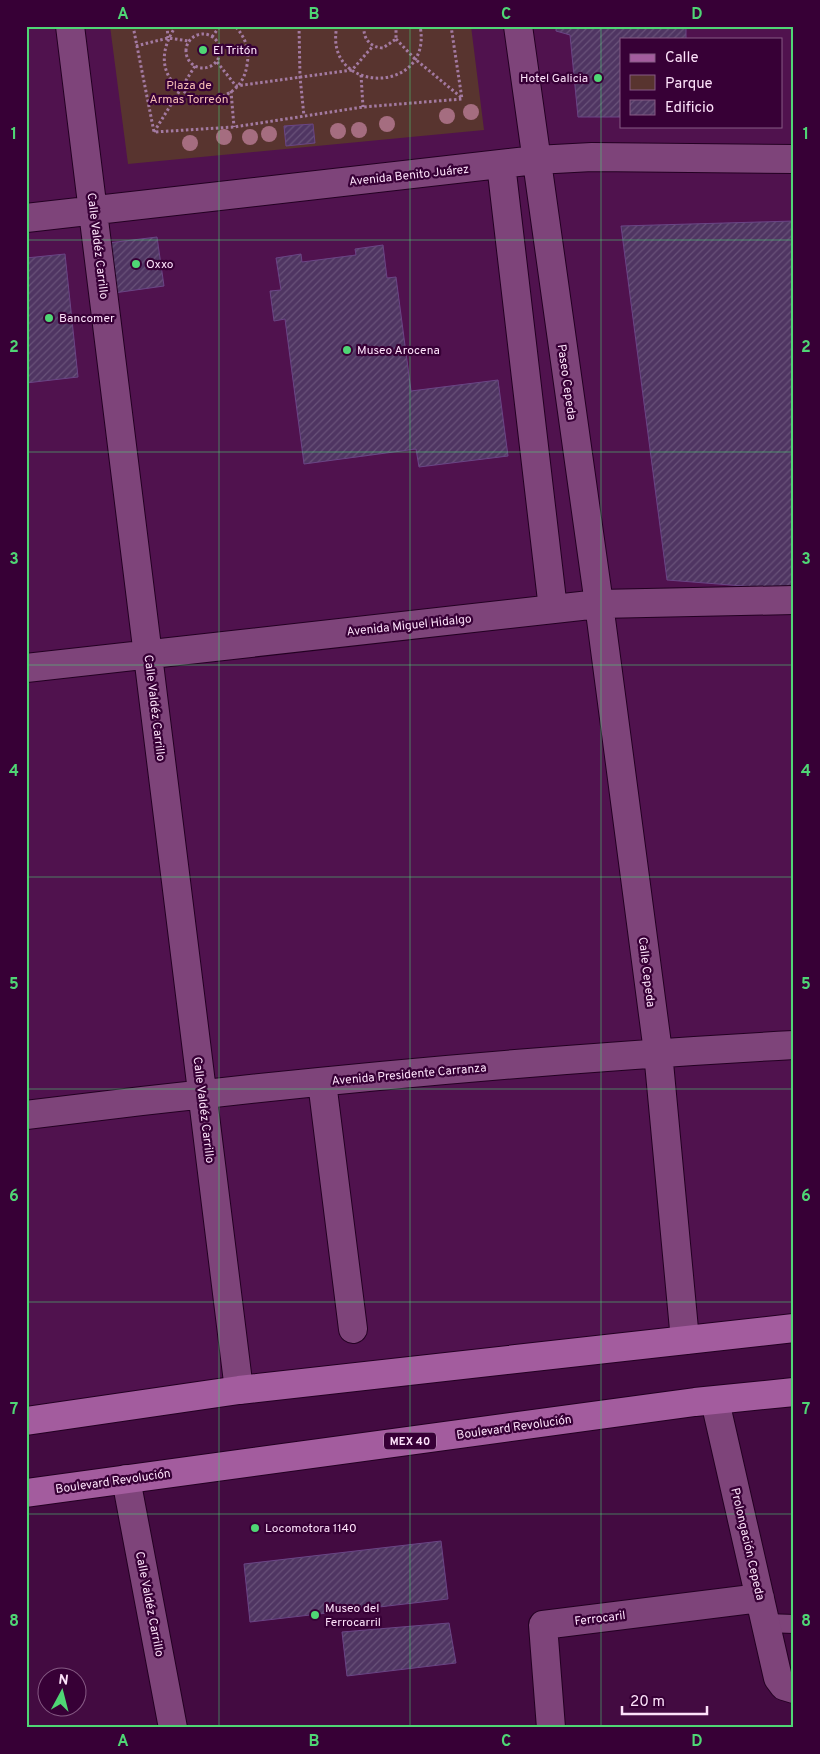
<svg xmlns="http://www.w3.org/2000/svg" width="820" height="1754" viewBox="0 0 820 1754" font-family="Overpass,sans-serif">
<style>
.built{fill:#50124e;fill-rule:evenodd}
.park{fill:#58342f}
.building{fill:url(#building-hatch);stroke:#6a4585}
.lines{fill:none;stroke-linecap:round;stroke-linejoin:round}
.lane-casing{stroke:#230022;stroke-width:20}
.street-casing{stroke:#230022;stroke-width:30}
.primary-casing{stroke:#230022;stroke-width:30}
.path{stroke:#a37aa1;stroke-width:3;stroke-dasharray:2.5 2.5;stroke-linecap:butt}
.lane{stroke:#7e447a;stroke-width:18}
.street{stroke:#7e447a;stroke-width:28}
.primary{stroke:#a35c9e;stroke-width:28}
.tree{fill:#a56d80}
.grid{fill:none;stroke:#4fd675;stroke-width:1;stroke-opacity:0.55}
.poi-dot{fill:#4fd675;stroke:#370036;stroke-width:2}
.labels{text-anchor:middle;stroke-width:4.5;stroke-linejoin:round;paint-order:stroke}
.shield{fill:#370036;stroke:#c29ebf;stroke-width:1}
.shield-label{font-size:11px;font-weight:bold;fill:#fde2fa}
.poi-label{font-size:12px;fill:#fde2fa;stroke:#370036;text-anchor:start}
.park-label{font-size:12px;fill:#f5bdb3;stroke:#370036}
.street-label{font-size:12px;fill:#fde2fa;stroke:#370036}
.neatline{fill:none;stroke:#4fd675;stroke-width:2}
.grid-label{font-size:16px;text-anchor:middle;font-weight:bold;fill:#4fd675}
</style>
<defs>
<pattern id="building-hatch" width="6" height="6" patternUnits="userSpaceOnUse" patternTransform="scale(1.25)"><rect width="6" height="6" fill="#4f3562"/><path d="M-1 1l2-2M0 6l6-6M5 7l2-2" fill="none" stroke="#695279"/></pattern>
</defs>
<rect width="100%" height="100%" fill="#430b41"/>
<path class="built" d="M26 26H794V1342L691 1345 26 1428ZM621 39H781V126H621Z"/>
<path class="park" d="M110 26H471L484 130 128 164Z"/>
<path class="building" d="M556 26H686V39H621V117H578L570 35 556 31Z
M313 124 315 143 286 146 284 126Z
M794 221V590L667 580 621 226Z
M157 237 164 286 114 293 108 243Z
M383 245 387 278 396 277 411 391 498 380 508 456 419 467 416 449 304 464 285 319 274 321 270 291 281 290 276 258 301 254 302 262 356 255 355 249Z
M65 254 78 377 26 383V258Z
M441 1541 448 1599 250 1622 244 1564Z
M449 1623 456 1663 347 1676 342 1632Z"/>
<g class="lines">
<defs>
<path id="lane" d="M766 1623 794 1624"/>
<path id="street" d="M70 26 239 1390
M518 26 599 604 658 1052 685 1340
M501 164 553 609
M26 218 536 160 592 157 794 159
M26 668 599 604 794 600
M322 1082 353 1329
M26 1115C281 1083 537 1059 794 1045
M715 1401 778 1678 784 1686 794 1689
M126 1479 173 1728
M551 1728 543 1625 760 1598"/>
<path id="primary" d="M26 1421 239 1390 794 1328
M26 1493 695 1402 794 1392"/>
</defs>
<use href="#lane" class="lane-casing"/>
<use href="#street" class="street-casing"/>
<use href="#primary" class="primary-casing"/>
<path class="path" d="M133 26 154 132 234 127 363 107 462 99 451 26
M167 26 168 38
M176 26C129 95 238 127 247 65 250 49 245 37 235 26
M299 26 300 77 304 116
M337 26C322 95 434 96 420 26
M364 26C363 39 370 47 383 48L396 39V26
M186 51a17 17 0 1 1 34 0a17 17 0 1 1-34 0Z
M212 37 220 26
M396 39 415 59 462 98
M136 46 168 38 189 41
M217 62 236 86 352 70 373 46
M361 75 363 107
M231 91 234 127
M154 132 195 66"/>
<use href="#lane" class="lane"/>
<use href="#street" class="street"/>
<use href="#primary" class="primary"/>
</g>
<g class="tree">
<circle cx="471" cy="112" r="8"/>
<circle cx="447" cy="116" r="8"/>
<circle cx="387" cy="124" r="8"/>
<circle cx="359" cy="130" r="8"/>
<circle cx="338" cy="131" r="8"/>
<circle cx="269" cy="134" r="8"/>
<circle cx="224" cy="137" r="8"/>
<circle cx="250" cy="137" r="8"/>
<circle cx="190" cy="143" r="8"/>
</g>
<path class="grid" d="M219 26V1728M410 26V1728M601 26V1728M26 240H794M26 452H794M26 665H794M26 877H794M26 1089H794M26 1302H794M26 1514H794"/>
<g class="poi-dot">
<circle cx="203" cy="50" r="5"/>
<circle cx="598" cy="78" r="5"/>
<circle cx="136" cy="264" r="5"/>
<circle cx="49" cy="318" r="5"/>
<circle cx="347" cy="350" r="5"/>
<circle cx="255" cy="1528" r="5"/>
<circle cx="315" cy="1615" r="5"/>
</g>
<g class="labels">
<rect class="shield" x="384" y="1432.5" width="52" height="17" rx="4"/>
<g class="shield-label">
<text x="410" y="1445">MEX 40</text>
</g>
<g class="poi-label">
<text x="213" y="54">El Tritón</text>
<text x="588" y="82" text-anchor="end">Hotel Galicia</text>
<text x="146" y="268">Oxxo</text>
<text x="59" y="322">Bancomer</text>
<text x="357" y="354">Museo Arocena</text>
<text x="265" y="1532">Locomotora 1140</text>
<text x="325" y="1612">Museo del<tspan x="325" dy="14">Ferrocarril</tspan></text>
</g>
<g class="park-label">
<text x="189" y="89">Plaza de<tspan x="189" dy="14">Armas Torreón</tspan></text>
</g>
<g class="street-label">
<text transform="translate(409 175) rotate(-6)" y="4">Avenida Benito Juárez</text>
<text transform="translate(98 246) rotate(83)" y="4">Calle Valdéz Carrillo</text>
<text transform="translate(567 382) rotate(82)" y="4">Paseo Cepeda</text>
<text transform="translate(409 625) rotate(-6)" y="4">Avenida Miguel Hidalgo</text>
<text transform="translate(155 708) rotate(83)" y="4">Calle Valdéz Carrillo</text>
<text transform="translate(647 972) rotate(83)" y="4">Calle Cepeda</text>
<text transform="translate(409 1074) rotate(-5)" y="4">Avenida Presidente Carranza</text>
<text transform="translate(204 1110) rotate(83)" y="4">Calle Valdéz Carrillo</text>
<text transform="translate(514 1427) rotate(-8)" y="4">Boulevard Revolución</text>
<text transform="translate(113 1481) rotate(-8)" y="4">Boulevard Revolución</text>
<text transform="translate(748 1544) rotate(77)" y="4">Prolongación Cepeda</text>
<text transform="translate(150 1604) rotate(79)" y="4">Calle Valdéz Carrillo</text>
<text transform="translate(600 1618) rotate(-7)" y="4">Ferrocaril</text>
</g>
</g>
<rect width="820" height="1754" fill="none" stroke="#370036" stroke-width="55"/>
<rect x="620" y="38" width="162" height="90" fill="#370036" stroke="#865a84"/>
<rect x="630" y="54" width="25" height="8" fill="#a35c9e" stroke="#865a84"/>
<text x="665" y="62" font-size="15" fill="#fde2fa">Calle</text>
<rect x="630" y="75" width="25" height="15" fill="#58342f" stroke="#865a84"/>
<text x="665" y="88" font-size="15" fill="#fde2fa">Parque</text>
<rect x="630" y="100" width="25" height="15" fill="url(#building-hatch)" stroke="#865a84"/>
<text x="665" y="112" font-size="15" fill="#fde2fa">Edificio</text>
<g transform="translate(62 1692) rotate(7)"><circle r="24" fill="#370036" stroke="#865a84"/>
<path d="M0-4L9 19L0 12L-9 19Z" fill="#4fd675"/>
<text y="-8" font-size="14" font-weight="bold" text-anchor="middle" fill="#fde2fa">N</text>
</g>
<path d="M622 1706v8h85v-8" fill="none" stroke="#fde2fa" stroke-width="2.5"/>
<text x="630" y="1706" font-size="15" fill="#fde2fa" stroke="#370036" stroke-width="4" paint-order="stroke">20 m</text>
<rect x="28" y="28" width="764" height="1698" class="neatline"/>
<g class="grid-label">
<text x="123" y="19">A</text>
<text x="314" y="19">B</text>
<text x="506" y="19">C</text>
<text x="697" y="19">D</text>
<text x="14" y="139">1</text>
<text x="806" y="139">1</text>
<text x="14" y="352">2</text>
<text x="806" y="352">2</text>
<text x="14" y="564">3</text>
<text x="806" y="564">3</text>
<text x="14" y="776">4</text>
<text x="806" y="776">4</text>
<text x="14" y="989">5</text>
<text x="806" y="989">5</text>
<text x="14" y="1201">6</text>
<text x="806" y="1201">6</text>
<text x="14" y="1414">7</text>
<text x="806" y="1414">7</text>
<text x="14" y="1626">8</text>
<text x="806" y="1626">8</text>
<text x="123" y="1746">A</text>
<text x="314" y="1746">B</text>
<text x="506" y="1746">C</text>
<text x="697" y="1746">D</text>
</g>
</svg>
